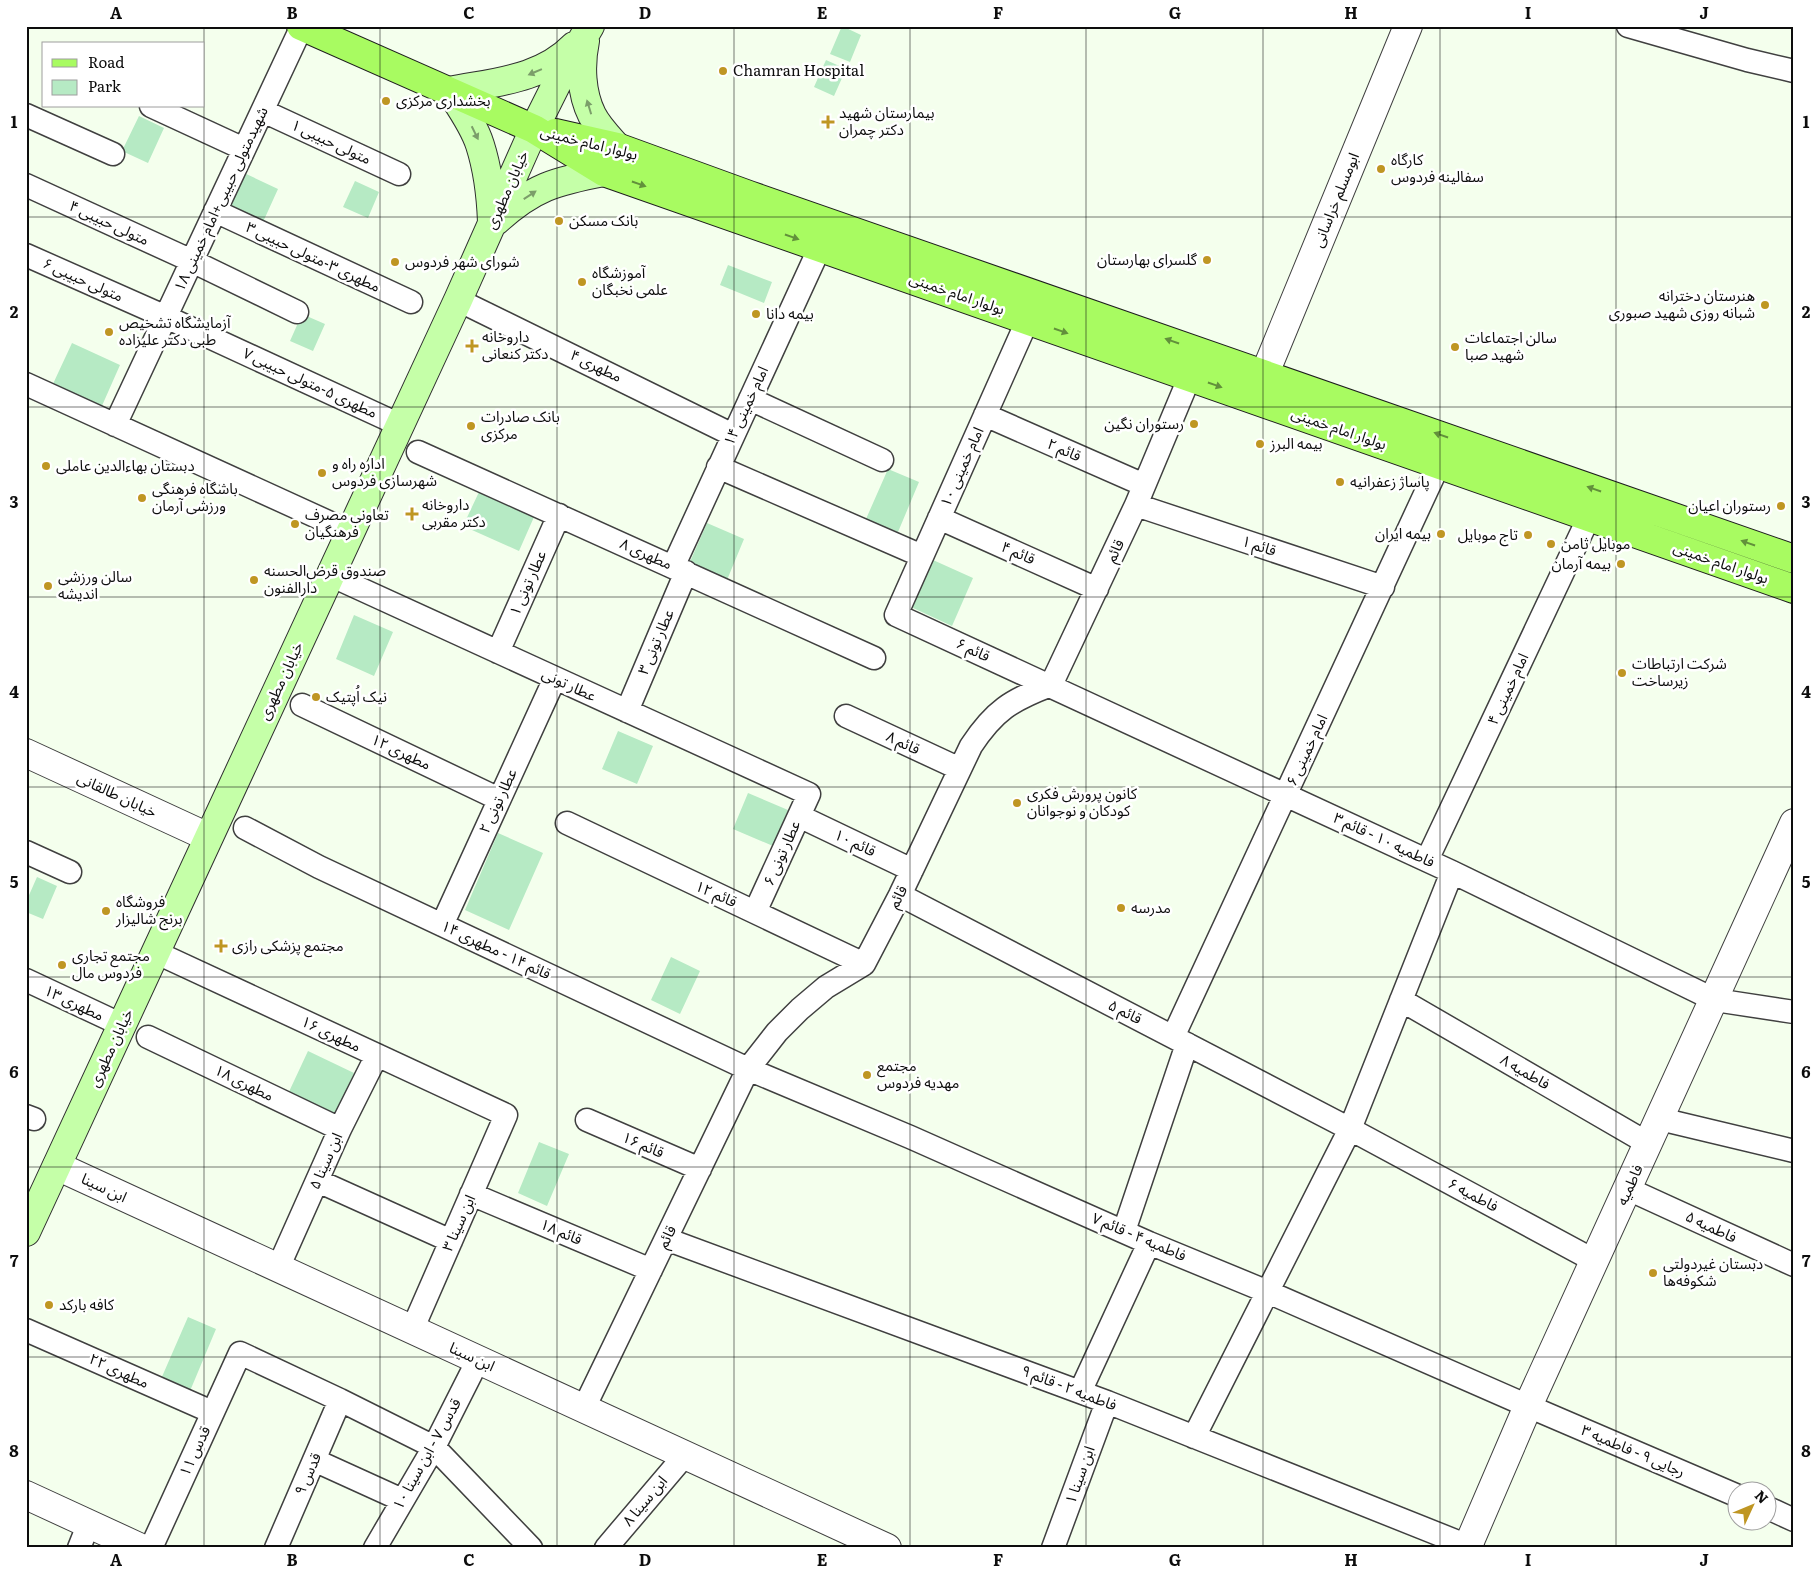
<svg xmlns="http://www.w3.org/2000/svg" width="1820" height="1574" viewBox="0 0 1820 1574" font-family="Literata,'Noto Sans Arabic',serif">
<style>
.green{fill:#b6eac4}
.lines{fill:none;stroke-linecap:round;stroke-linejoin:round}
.minor-casing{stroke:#404040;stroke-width:25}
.tertiary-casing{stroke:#404040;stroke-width:30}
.secondary-casing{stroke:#2f2f2f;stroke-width:30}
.primary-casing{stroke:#1e1e1e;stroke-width:30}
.minor{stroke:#fff;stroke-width:22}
.tertiary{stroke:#fff;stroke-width:28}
.secondary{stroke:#c5ffa8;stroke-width:28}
.primary{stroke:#a8fb61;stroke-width:28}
.oneway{fill:#7b9e6a}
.oneway2{fill:#62903b}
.grid{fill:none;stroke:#0d0d0d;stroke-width:1;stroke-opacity:0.55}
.poi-dot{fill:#bf9623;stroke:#fff;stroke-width:2}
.labels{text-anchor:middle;stroke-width:5;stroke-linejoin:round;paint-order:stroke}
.poi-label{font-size:15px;fill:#0d0d0d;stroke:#fff;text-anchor:start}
.street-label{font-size:15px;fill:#0d0d0d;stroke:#fff}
.neatline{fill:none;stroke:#0d0d0d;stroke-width:2}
.grid-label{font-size:16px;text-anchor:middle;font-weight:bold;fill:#0d0d0d}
</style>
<rect width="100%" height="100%" fill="#f4ffed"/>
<path class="green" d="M842 26 861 35 850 62 830 54Z
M826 60 846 69 834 96 814 87Z
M139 116 164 128 148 163 122 151Z
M242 172 278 189 263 222 227 205Z
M355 181 379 192 368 218 343 207Z
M728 265 772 282 764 303 720 285Z
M302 314 325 324 313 351 290 341Z
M72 343 120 365 101 408 52 386Z
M888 469 919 482 898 532 866 519Z
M479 492 534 517 519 551 463 526Z
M707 523 744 539 727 580 689 564Z
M933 560 973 578 952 626 911 607Z
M354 615 393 632 374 676 336 659Z
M618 731 653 746 637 784 602 769Z
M748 793 788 810 773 846 733 829Z
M498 833 543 853 509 930 465 910Z
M37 877 57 886 43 919 26 912V902Z
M671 957 700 971 680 1014 651 1000Z
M308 1051 354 1073 334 1118 287 1096Z
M539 1142 569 1154 547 1206 518 1193Z
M188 1317 216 1329 190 1391 161 1379Z"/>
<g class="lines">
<defs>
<path id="minor" d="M1628 26 1747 60 1794 71
M151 106 244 149
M263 111 399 174
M26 115 113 154
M26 185 192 261 297 312
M215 211 411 302
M26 255 166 317 400 425
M458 300 733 435
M1028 319 896 615 1452 872 1715 1000 1794 1012
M26 384 350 532
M750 399 882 460
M985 415 1144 485
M115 425 302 26
M418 452 874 658
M718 467 922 556
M1136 505 1383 587
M939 518 1097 589
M673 567 820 247
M330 575 809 794 755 912
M498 652 559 515
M302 705 499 799
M627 711 686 572
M846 716 960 769
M799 816 912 870
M567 823 864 964
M245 828 319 867 748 1069 910 1137 1149 1243 1268 1292 1528 1406 1738 1496
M26 852 70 872
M1427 860 1589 517
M900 895 1350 1129 1595 1261
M442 925 555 678
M155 952 506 1115 412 1330
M26 980 122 1025
M1401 1000 1649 1144
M148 1037 340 1129
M1173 1037 1439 464
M26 1116 34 1119
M1660 1119 1794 1151
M587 1120 700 1169
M318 1181 451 1241
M1628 1189 1794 1265
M471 1194 651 1270
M1124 1231 1187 1044
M666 1239 1107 1402 1473 1548
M278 1268 340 1129 377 1055
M26 1330 212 1412
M1080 1392 1149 1243
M584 1408 748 1069 777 1032 800 1009 826 987 864 964 900 895 971 746C994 711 1011 700 1051 685L1136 505 1190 376
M1194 1437 1350 1129 1452 872
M314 1460 402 1500
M1768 1508 1794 1520
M79 1548 89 1523
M151 1548 240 1353 340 1400 434 1447 531 1548
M276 1548 340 1400
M375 1548 434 1447 478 1360
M606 1548 685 1455
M1053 1548 1107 1402"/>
<path id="tertiary" d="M1265 373 1408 26
M26 753 208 837
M57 1166 887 1548
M26 1495 141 1548
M1467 1548 1528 1406 1794 823"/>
<path id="secondary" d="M585 41C580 65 581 93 592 115 598 127 608 137 617 147
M496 221C533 187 556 181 604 172
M492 222C491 196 488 170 480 145 474 126 461 108 450 91 494 82 541 80 574 46
M26 1232 458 300 534 129 558 81 590 26"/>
<path id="primary" d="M301 26 534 129 604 172 1794 589
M555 133 617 147 749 195 1794 559"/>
</defs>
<use href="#minor" class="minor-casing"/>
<use href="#tertiary" class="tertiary-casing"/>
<use href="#secondary" class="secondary-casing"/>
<use href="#primary" class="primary-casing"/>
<use href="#minor" class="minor"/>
<use href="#tertiary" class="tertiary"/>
<use href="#secondary" class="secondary"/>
<use href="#primary" class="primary"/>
</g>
<defs><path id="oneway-solid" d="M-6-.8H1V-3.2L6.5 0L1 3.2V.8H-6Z" transform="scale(1.25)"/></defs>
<g class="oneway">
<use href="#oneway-solid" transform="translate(535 72) rotate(157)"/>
<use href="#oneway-solid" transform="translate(589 107) rotate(-107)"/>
<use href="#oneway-solid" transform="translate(475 133) rotate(64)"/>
<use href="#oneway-solid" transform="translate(530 195) rotate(-33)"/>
</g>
<g class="oneway2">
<use href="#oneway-solid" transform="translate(639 184) rotate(19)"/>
<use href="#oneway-solid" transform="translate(792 237) rotate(19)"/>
<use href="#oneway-solid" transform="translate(1061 331) rotate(19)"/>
<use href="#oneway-solid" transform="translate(1172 341) rotate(-161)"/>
<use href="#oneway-solid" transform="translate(1215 385) rotate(19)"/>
<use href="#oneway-solid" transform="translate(1441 435) rotate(-161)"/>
<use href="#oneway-solid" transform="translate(1594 489) rotate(-161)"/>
<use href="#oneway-solid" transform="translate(1748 543) rotate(-161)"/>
</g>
<path class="grid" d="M204 26V1548M380 26V1548M557 26V1548M734 26V1548M910 26V1548M1086 26V1548M1263 26V1548M1440 26V1548M1616 26V1548M26 217H1794M26 407H1794M26 597H1794M26 787H1794M26 977H1794M26 1167H1794M26 1357H1794"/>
<g class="poi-dot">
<circle cx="723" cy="71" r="5"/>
<circle cx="386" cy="101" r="5"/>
<path d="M825.5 114.5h5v5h5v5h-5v5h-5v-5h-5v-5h5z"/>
<circle cx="1381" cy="169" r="5"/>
<circle cx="559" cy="221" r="5"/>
<circle cx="1207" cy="260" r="5"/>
<circle cx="395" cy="262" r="5"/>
<circle cx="582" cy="282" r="5"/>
<circle cx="1765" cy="305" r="5"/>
<circle cx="756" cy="314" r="5"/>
<circle cx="109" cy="332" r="5"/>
<path d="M469.5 338.5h5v5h5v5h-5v5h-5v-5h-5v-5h5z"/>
<circle cx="1455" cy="347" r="5"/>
<circle cx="1194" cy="424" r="5"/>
<circle cx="471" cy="426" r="5"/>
<circle cx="1260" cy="444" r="5"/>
<circle cx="46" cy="466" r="5"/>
<circle cx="322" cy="473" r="5"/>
<circle cx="1340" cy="482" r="5"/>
<circle cx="142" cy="498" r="5"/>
<circle cx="1781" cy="506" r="5"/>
<path d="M409.5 506.5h5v5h5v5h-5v5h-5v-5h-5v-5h5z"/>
<circle cx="295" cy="524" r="5"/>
<circle cx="1441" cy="534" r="5"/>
<circle cx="1528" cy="535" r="5"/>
<circle cx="1551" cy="544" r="5"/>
<circle cx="1621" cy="564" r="5"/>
<circle cx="254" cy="580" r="5"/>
<circle cx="48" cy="586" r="5"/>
<circle cx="1622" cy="673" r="5"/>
<circle cx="316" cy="697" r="5"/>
<circle cx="1017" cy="803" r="5"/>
<circle cx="1121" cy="908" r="5"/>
<circle cx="106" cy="911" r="5"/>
<path d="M218.5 938.5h5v5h5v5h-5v5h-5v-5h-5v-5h5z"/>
<circle cx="62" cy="965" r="5"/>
<circle cx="867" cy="1075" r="5"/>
<circle cx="1653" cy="1273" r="5"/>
<circle cx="49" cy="1305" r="5"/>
</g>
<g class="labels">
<g class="poi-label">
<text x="733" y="76">Chamran Hospital</text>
<text x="396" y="106">بخشداری مرکزی</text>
<text x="839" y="118">بیمارستان شهید<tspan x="839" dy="17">دکتر چمران</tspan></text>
<text x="1391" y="165">کارگاه<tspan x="1391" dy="17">سفالینه فردوس</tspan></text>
<text x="569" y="226">بانک مسکن</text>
<text x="1197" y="265" text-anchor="end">گلسرای بهارستان</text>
<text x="405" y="267">شورای شهر فردوس</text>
<text x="592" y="278">آموزشگاه<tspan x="592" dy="17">علمی نخبگان</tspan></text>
<text x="1755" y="301" text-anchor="end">هنرستان دخترانه<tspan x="1755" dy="17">شبانه روزی شهید صبوری</tspan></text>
<text x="766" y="319">بیمه دانا</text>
<text x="119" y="328">آزمایشگاه تشخیص<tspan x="119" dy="17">طبی دکتر علیزاده</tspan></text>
<text x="482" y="342">داروخانه<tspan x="482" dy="17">دکتر کنعانی</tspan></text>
<text x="1465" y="343">سالن اجتماعات<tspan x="1465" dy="17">شهید صبا</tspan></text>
<text x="481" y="422">بانک صادرات<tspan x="481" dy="17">مرکزی</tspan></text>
<text x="1184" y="429" text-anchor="end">رستوران نگین</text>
<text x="1270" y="449">بیمه البرز</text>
<text x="332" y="469">اداره راه و<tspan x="332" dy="17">شهرسازی فردوس</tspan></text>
<text x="56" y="471">دبستان بهاءالدین عاملی</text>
<text x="1350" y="487">پاساژ زعفرانیه</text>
<text x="152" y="494">باشگاه فرهنگی<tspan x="152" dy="17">ورزشی آرمان</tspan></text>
<text x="422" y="510">داروخانه<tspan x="422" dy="17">دکتر مقربی</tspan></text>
<text x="1771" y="511" text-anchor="end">رستوران اعیان</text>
<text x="305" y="520">تعاونی مصرف<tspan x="305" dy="17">فرهنگیان</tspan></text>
<text x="1431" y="539" text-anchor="end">بیمه ایران</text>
<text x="1518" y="540" text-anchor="end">تاج موبایل</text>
<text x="1561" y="549">موبایل ثامن</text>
<text x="1611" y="569" text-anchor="end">بیمه آرمان</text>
<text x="264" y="576">صندوق قرض‌الحسنه<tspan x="264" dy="17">دارالفنون</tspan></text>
<text x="58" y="582">سالن ورزشی<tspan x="58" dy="17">اندیشه</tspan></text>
<text x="1632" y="669">شرکت ارتباطات<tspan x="1632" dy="17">زیرساخت</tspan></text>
<text x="326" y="702">نیک اُپتیک</text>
<text x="1027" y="799">کانون پرورش فکری<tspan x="1027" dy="17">کودکان و نوجوانان</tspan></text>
<text x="116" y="907">فروشگاه<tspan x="116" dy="17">برنج شالیزار</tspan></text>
<text x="1131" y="913">مدرسه</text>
<text x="232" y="951">مجتمع پزشکی رازی</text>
<text x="72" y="961">مجتمع تجاری<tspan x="72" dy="17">فردوس مال</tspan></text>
<text x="877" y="1071">مجتمع<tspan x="877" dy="17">مهدیه فردوس</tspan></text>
<text x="1663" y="1269">دبستان غیردولتی<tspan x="1663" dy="17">شکوفه‌ها</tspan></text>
<text x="59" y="1310">کافه بارکد</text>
</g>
<g class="street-label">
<text transform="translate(331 142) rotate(25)" y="5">متولی حبیبی ۱</text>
<text transform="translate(589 143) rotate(14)" y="5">بولوار امام خمینی</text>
<text transform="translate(507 190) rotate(-66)" y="5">خیابان مطهری</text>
<text transform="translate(221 199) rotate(-65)" y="5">شهیدمتولی حبیبی+امام خمینی ۱۸</text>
<text transform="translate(1336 200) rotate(-68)" y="5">ابومسلم خراسانی</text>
<text transform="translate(109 223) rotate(25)" y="5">متولی حبیبی ۴</text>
<text transform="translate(313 257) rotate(25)" y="5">مطهری ۳-متولی حبیبی ۳</text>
<text transform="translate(83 280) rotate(24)" y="5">متولی حبیبی ۶</text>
<text transform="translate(957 294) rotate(19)" y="5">بولوار امام خمینی</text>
<text transform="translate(596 366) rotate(26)" y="5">مطهری ۴</text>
<text transform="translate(310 383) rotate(25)" y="5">مطهری ۵-متولی حبیبی ۷</text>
<text transform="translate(746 406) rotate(-65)" y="5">امام خمینی ۱۴</text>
<text transform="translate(1339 429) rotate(19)" y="5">بولوار امام خمینی</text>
<text transform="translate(1064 450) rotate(24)" y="5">قائم ۲</text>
<text transform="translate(962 467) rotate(-66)" y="5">امام خمینی ۱۰</text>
<text transform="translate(1259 546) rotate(18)" y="5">قائم ۱</text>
<text transform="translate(1115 551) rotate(-65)" y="5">قائم</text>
<text transform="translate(1018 553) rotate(24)" y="5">قائم ۴</text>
<text transform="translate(646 554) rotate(24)" y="5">مطهری ۸</text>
<text transform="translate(1721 563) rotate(19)" y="5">بولوار امام خمینی</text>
<text transform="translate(528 583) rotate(-66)" y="5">عطار تونی ۱</text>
<text transform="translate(656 642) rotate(-67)" y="5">عطار تونی ۳</text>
<text transform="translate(973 650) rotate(25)" y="5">قائم ۶</text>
<text transform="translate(281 681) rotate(-65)" y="5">خیابان مطهری</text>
<text transform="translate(569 685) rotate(25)" y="5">عطار تونی</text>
<text transform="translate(1508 689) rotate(-65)" y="5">امام خمینی ۴</text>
<text transform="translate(903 743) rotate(25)" y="5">قائم ۸</text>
<text transform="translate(1307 750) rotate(-65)" y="5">امام خمینی ۶</text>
<text transform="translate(401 752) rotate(25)" y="5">مطهری ۱۲</text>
<text transform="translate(117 795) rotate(25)" y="5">خیابان طالقانی</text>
<text transform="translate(498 801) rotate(-65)" y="5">عطار تونی ۲</text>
<text transform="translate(1384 840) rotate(25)" y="5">فاطمیه ۱۰ - قائم ۳</text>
<text transform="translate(855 843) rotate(25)" y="5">قائم ۱۰</text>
<text transform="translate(782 853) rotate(-66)" y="5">عطار تونی ۶</text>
<text transform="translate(716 894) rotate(24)" y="5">قائم ۱۲</text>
<text transform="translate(898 897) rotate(-63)" y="5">قائم</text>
<text transform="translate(496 950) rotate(25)" y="5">قائم ۱۴ - مطهری ۱۴</text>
<text transform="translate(74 1003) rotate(25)" y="5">مطهری ۱۳</text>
<text transform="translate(1125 1012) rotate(27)" y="5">قائم ۵</text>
<text transform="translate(331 1034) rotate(25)" y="5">مطهری ۱۶</text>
<text transform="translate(111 1048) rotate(-65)" y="5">خیابان مطهری</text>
<text transform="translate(1525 1072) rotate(30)" y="5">فاطمیه ۸</text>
<text transform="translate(244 1083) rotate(26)" y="5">مطهری ۱۸</text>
<text transform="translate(643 1145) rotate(23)" y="5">قائم ۱۶</text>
<text transform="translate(326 1161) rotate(-66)" y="5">ابن سینا ۵</text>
<text transform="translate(1630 1185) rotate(-66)" y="5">فاطمیه</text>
<text transform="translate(104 1188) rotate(25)" y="5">ابن سینا</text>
<text transform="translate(1473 1195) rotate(28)" y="5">فاطمیه ۶</text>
<text transform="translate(459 1223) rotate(-66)" y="5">ابن سینا ۳</text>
<text transform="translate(1711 1227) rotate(25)" y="5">فاطمیه ۵</text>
<text transform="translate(561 1232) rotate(23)" y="5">قائم ۱۸</text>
<text transform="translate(667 1237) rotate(-64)" y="5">قائم</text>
<text transform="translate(1139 1237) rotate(23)" y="5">فاطمیه ۴ - قائم ۷</text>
<text transform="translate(472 1357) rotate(25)" y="5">ابن سینا</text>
<text transform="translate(119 1371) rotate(24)" y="5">مطهری ۲۲</text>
<text transform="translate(1069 1388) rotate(21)" y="5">فاطمیه ۲ - قائم ۹</text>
<text transform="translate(195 1451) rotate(-65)" y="5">قدس ۱۱</text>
<text transform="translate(1633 1451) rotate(23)" y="5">رجایی ۹ - فاطمیه ۳</text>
<text transform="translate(427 1454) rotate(-61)" y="5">قدس ۷ - ابن سینا ۱۰</text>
<text transform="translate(308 1474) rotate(-66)" y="5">قدس ۹</text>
<text transform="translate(1080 1475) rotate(-70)" y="5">ابن سینا ۱</text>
<text transform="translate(645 1501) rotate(-50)" y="5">ابن سینا ۸</text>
</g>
</g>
<rect width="1820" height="1574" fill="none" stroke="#ffffff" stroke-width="55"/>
<rect x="42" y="42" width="162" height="65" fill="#ffffff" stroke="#9e9e9e"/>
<rect x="52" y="59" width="25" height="8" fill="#a8fb61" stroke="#9e9e9e"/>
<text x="88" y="68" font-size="15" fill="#0d0d0d">Road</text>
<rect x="52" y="80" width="25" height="15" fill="#b6eac4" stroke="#9e9e9e"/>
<text x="88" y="92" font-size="15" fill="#0d0d0d">Park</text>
<g transform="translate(1752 1506) rotate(46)"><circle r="24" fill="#ffffff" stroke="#9e9e9e"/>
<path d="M0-4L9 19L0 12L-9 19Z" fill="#bf9623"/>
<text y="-8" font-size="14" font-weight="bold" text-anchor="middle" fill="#0d0d0d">N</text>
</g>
<rect x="28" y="28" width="1764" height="1518" class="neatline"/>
<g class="grid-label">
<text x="116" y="19">A</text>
<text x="292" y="19">B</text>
<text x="469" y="19">C</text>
<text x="645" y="19">D</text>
<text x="822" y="19">E</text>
<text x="998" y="19">F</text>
<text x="1175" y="19">G</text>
<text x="1351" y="19">H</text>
<text x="1528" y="19">I</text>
<text x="1704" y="19">J</text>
<text x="14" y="128">1</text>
<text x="1806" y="128">1</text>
<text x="14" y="318">2</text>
<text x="1806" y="318">2</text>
<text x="14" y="508">3</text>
<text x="1806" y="508">3</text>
<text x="14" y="698">4</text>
<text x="1806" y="698">4</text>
<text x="14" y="888">5</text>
<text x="1806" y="888">5</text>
<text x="14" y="1078">6</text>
<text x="1806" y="1078">6</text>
<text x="14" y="1267">7</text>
<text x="1806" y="1267">7</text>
<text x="14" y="1457">8</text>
<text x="1806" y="1457">8</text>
<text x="116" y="1566">A</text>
<text x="292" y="1566">B</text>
<text x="469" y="1566">C</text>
<text x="645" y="1566">D</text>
<text x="822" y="1566">E</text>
<text x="998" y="1566">F</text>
<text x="1175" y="1566">G</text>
<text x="1351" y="1566">H</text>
<text x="1528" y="1566">I</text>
<text x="1704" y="1566">J</text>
</g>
</svg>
